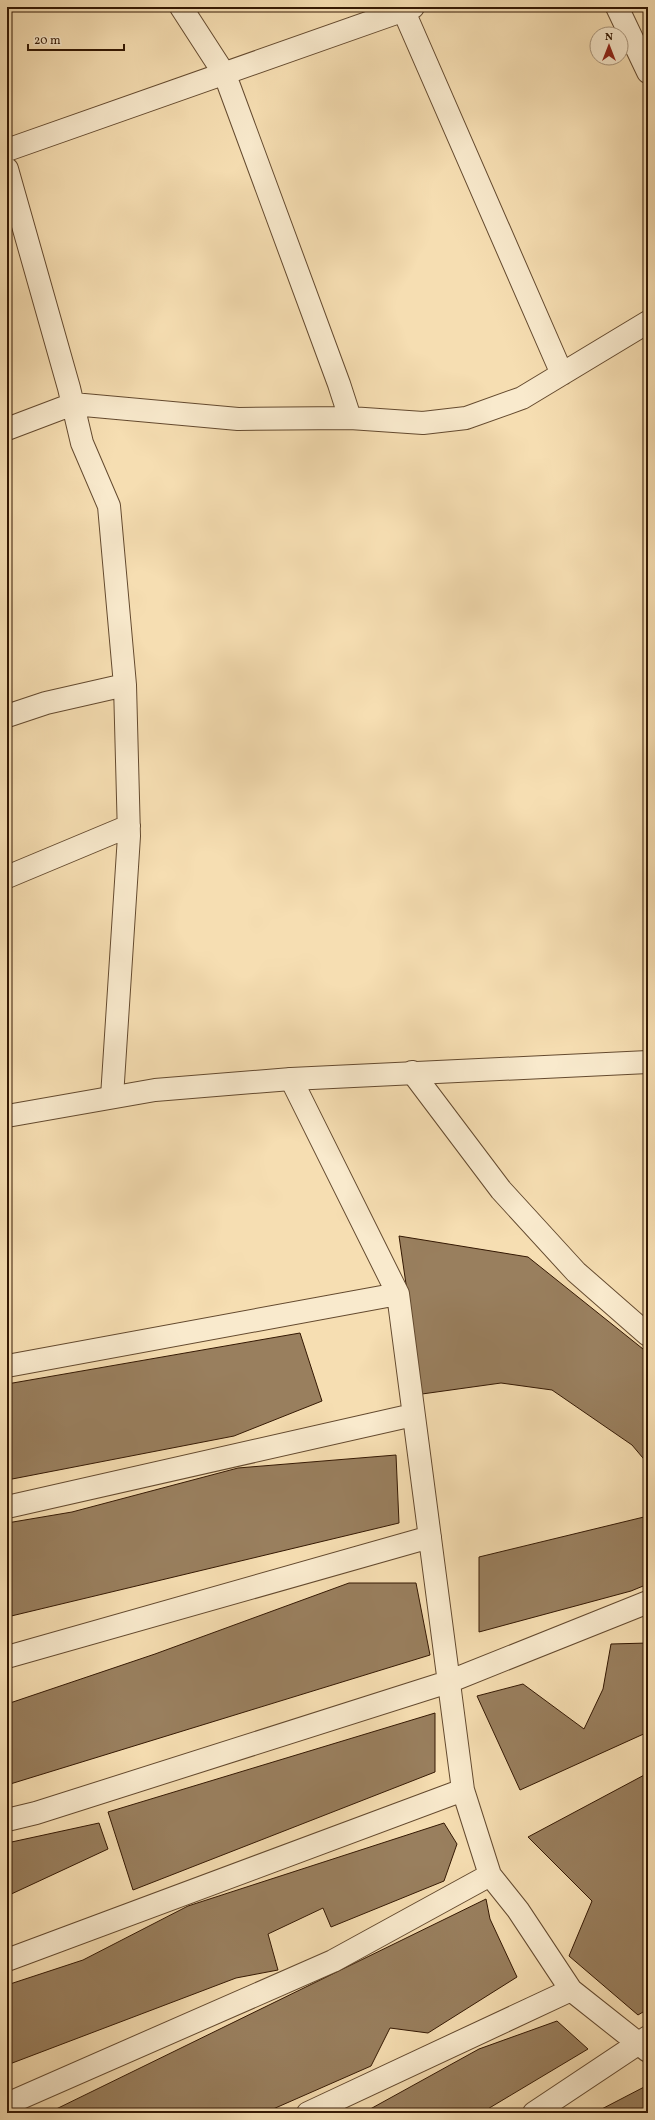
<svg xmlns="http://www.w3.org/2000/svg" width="655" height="2120" viewBox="0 0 655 2120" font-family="Vollkorn,serif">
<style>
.building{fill:#997f5e;stroke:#341803}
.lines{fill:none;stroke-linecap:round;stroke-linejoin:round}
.minor-casing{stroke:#644a2f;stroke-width:24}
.tertiary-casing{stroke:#644a2f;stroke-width:24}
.minor{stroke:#f9eacd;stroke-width:22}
.tertiary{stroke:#f9eacd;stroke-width:22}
</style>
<rect width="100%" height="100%" fill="#f6deb2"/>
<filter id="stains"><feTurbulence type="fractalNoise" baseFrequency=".005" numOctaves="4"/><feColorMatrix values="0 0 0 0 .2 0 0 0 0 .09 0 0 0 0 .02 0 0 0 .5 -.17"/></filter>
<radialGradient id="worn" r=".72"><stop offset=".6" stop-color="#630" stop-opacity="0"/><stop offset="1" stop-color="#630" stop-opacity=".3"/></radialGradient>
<path class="building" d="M399 1236 528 1257 648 1353V1464L632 1445 552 1390 501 1383 422 1394Z
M300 1333 322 1401 234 1436 7 1480V1384Z
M396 1455 399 1523 7 1617V1523L72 1512 238 1468Z
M648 1516V1584L631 1591 479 1632V1557Z
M349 1583H416L430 1655 7 1785V1704L155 1654Z
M648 1643V1732L520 1790 477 1696 523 1684 584 1729 603 1689 611 1644Z
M435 1713V1772L133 1890 108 1812Z
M648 1773V2009L638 2015 569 1956 592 1901 528 1837Z
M99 1823 108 1849 7 1896V1843Z
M444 1823 457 1844 444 1881 331 1927 323 1908 268 1934 278 1970 236 1978 7 2065V1985L83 1960 188 1906Z
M486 1899 490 1919 517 1977 428 2033 390 2028 371 2066 264 2113H48Z
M557 2021 588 2049 481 2113H363L479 2049Z
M648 2085V2113H594Z"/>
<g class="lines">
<defs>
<path id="minor" d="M181 7 225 75 339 384 350 418
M402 7 562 374
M617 7 648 72
M7 150 413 7
M7 169 69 388 82 443 109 506 125 685 46 703 7 716
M7 429 73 404 238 419 350 418 423 423 466 418 522 398 648 322
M7 877 129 826
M412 1072 501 1190 576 1272 648 1335
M291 1079 398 1294 463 1790 490 1875 518 1910 571 1990 648 2051
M112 1097 129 836 125 685
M7 1366 398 1294
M7 1507 413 1415
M7 1657 430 1537
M7 1820 36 1813 448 1682 648 1602
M7 1960 463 1790
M7 2104 333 1961 490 1875
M308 2113 571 1990
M534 2113 648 2037"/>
<path id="tertiary" d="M7 1116 155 1090 291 1079 648 1062"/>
</defs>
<use href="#minor" class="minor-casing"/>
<use href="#tertiary" class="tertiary-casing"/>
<use href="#minor" class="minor"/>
<use href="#tertiary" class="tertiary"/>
</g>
<rect width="655" height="2120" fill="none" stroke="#f6deb2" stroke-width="24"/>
<rect x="8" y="8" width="639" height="2104" fill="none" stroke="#341803" stroke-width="2"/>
<rect x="12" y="12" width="631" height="2096" fill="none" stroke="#341803"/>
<g transform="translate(609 46)"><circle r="19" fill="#f9eacd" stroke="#aa967c"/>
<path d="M0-3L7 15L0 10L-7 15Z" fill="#8f2418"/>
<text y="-6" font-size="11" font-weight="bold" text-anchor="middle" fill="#341803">N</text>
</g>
<path d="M28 44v6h96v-6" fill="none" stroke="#341803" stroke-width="2"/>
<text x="34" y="44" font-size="12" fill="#341803" stroke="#f9eacd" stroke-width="3" paint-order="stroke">20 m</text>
<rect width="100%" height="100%" filter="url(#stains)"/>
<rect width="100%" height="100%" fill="url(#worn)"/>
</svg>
